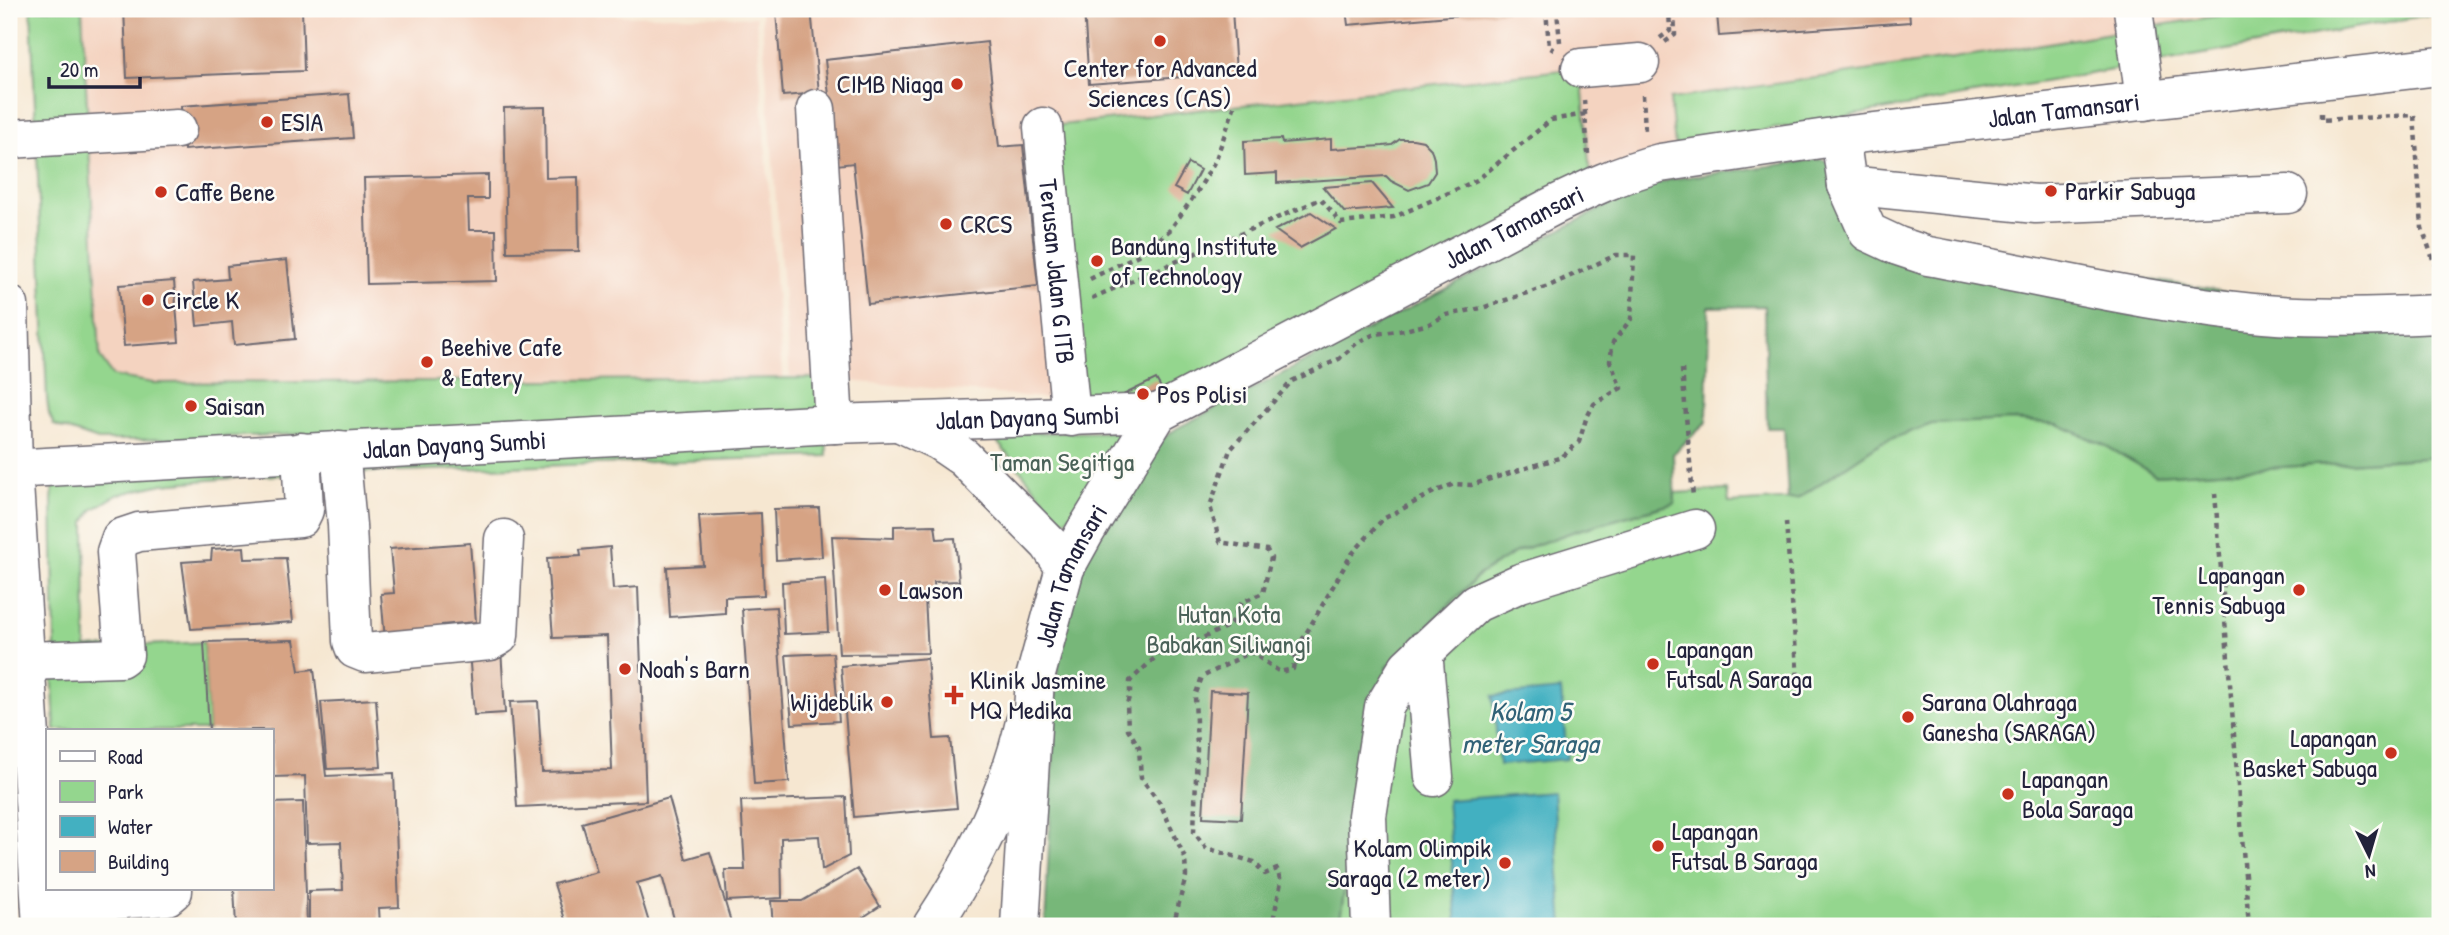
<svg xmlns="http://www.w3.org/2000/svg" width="2449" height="935" viewBox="0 0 2449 935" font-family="'Patrick Hand',sans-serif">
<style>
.built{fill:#f4d3c0}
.green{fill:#94d68e;stroke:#5b7c64;stroke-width:2}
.forest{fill:#77b779;stroke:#4c6c5a;stroke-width:2}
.water{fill:#43b0c1;stroke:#32697e;stroke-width:2}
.building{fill:#d6a384}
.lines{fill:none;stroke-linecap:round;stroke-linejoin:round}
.minor-casing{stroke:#6c6770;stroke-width:41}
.major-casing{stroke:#6c6770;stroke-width:41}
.path{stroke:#6c6770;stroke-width:4.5;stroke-dasharray:5 5;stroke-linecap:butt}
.minor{stroke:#fff;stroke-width:38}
.major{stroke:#fff;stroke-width:38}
.path-bridge{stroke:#6c6770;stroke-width:4.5;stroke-dasharray:5 5;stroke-linecap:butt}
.poi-dot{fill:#c8321e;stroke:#fdfcf7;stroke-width:2.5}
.labels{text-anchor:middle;stroke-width:5;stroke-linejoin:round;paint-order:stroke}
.poi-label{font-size:26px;fill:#22223b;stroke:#fdfcf7;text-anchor:start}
.street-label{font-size:26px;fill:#22223b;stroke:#fdfcf7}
.park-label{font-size:26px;fill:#4a6158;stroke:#fdfcf7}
.water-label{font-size:28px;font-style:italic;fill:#316277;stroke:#fdfcf7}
</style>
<rect width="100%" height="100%" fill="#fdfcf7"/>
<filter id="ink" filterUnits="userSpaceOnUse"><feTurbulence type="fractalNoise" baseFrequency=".0143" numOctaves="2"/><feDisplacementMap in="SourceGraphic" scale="14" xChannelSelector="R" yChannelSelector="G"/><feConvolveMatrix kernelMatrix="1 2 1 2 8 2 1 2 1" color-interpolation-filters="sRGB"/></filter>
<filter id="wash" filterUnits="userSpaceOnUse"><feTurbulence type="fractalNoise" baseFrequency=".00686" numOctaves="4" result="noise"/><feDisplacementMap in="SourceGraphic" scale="28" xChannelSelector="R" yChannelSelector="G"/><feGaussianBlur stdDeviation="1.57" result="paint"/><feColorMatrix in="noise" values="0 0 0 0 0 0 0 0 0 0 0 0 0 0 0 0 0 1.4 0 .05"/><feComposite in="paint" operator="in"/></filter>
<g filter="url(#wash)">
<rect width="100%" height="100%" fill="#f6e7d1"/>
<path class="built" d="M63 9H406V13L756 17 783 388 96 419Z
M646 9H2440V13L1675 146 1091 402 790 376 761 10Z"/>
<path class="green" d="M31 9H82L100 357 113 376 153 383 823 378 826 415 135 440H98L54 425 49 414 47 399Z
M2261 9H2440V13L1675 146 1670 99 1948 59Z
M1581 68 1591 187 1158 413 1084 416 1043 127Z
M2011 420 2058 424 2106 446 2156 475 2440 457V926H1342L1340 918 1363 767 1387 667 1480 574 1516 552 1575 531 1675 503V493L1727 490 1729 503 1797 499 1882 442 1932 424Z
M826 428 827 456 257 476 162 484 117 495 92 510 85 522 86 648 204 642 209 730H55L51 649 55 647 52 500 53 488 71 472Z
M1123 432 1068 519 1061 520 990 433Z"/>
<path class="forest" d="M1821 159 1829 162 1834 168 1840 217 1846 230 2440 327V457L2156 475 2106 446 2058 424 2011 420 1932 424 1882 442 1797 499H1788L1784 428H1767L1764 306 1709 307 1707 422 1673 454 1675 503 1575 531 1516 552 1480 574 1387 667 1363 768 1340 918 1342 926H1045L1059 636 1074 576 1161 440 1177 428 1637 190 1672 179Z"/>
<path class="water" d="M1561 690 1567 759 1499 765 1493 696Z
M1553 792 1563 926H1457L1447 800Z"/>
<g id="blocks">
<path class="building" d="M124 9H302L304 71 127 78Z
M811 9 819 93 783 96 776 12Z
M1084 9H1232L1236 73 1089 84Z
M1346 9H1506V11L1348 25Z
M1686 9H1909L1910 22 1719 36 1717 14 1691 16Z
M987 42 999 147 1023 145 1038 286 868 304 853 163 837 165 825 60Z
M349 94 353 138 184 150 181 106Z
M545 107 546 178 578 177 579 251 507 252 504 108Z
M1281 139 1282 143 1331 139V149L1383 146 1392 145 1400 139H1413L1423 141 1431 149 1434 159 1435 172 1428 183 1409 190 1391 181 1386 176 1277 183V173L1245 175 1244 141Z
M1188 163 1200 170 1187 195 1174 188Z
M488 175V199H468L469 230H496L497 281 367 284 364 178Z
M1372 183 1393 208 1344 212 1323 187Z
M1311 212 1336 229 1300 248 1275 230Z
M287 260 295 339 234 345 232 322 197 326 193 282 228 279 227 266Z
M174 281 179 342 124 346 119 285Z
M1156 379 1164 393 1130 410 1123 395Z
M819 508 822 557 776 560 774 509Z
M761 513 764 595 725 597V613L670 617 667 567 703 565 699 516Z
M935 525 937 539 955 538 959 581 934 582 935 598H925L928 653 839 654 832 536 894 538V526Z
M470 543 476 622 442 625 443 635 385 640 381 594 394 593 390 549Z
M244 547 245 559 286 558 293 622 191 629 182 562 211 560 212 549Z
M610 547 613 589 638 587 646 801 517 807 510 702 538 701 542 772 612 770 607 636 553 638 547 558 581 556 580 550Z
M825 579 828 632 784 634 782 582Z
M776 607 789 782 754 784 742 609Z
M294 640 299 671 314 669 326 776 394 773 399 907 379 908 380 926H309V891L343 890 341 842 307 843 305 776 271 777V730H209L204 642Z
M501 649 505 713 474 715 469 651Z
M833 653 839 721 792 724 786 655Z
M927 658 934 739 950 738 957 808 854 817 841 666Z
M1210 691 1248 693 1241 819 1203 817Z
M376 699 381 767 327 769 321 702Z
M846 797 849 856 822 870 819 836 781 838 782 898 727 901 725 870H745L741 801Z
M669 798 686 859 710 852 731 922 716 926H676L662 876 637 883 650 926H567L554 884 597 872 582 823Z
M303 802 307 926H236L234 888H271V803Z
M857 869 880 906 859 920 863 926H773L771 901H802Z"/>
</g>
</g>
<g filter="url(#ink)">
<use href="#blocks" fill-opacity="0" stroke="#6c6770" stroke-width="2"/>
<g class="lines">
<defs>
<g id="minor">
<path d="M2133 9 2145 101"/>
<path d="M1581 68 1640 63"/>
<path d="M816 109 834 424"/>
<path id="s1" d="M1043 127 1071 417"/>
<path d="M1840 136 1847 185 1868 232 1898 246 1928 256C2039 276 2151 304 2264 314 2322 319 2382 316 2440 314"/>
<path d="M9 139 177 129"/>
<path d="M1847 185 2036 204 2288 194"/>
<path d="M901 423 939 441 964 458 1049 544 1065 568"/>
<path d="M340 450 347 525 352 641 355 649 365 653 490 641 499 636 504 539"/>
<path id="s2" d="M9 469 834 424 1158 413"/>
<path d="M1423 651 1434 777"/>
<path d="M25 661 120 658 124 655 116 552 121 538 139 532 300 518 304 510 301 452"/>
<path d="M41 905 167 896 173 891V888"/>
<path d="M932 926C973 864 1008 796 1025 722"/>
<path d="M1371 926 1367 816 1384 707 1408 667 1476 603 1520 583 1695 529"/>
</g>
<g id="major">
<path d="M9 305 13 468 42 926"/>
<path id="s3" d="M1020 926 1035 678 1065 568 1085 532 1158 413 1551 207C1586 190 1621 173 1660 163L1840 136 2440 66"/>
</g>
</defs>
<use href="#minor" class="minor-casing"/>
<use href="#major" class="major-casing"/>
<path class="path" d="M1546 9 1549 47 1554 50
M1560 9 1557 11 1560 42
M1608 9V10
M1660 38 1670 31 1669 9
M1665 42 1675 35 1674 9
M1643 95 1645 131
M1584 100 1588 154
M2322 113V120L2414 115 2422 228 2440 279
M1090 279 1138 255 1170 230 1199 189 1216 159 1235 105
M1092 298 1321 199 1341 223 1394 217 1444 195 1477 180 1551 120 1585 114
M1682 369 1693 497
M2215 493 2249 926
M1786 522 1798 681"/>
<use href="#minor" class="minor"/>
<use href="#major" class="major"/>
<path class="path-bridge" d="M1173 926 1186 876 1185 858 1160 803 1141 778 1139 747 1128 729 1127 704 1130 694V681L1161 652 1184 647 1230 625 1242 602 1263 593 1271 558 1267 550 1220 542 1210 506 1230 450 1292 381 1339 359 1358 342 1375 334 1405 330 1429 324 1446 315 1482 308 1551 285 1616 255H1634L1631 319 1613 342 1610 361 1621 388 1594 404 1586 419 1579 442 1562 457 1471 485 1454 484 1434 492 1383 519 1351 555 1296 651 1293 669 1280 672 1251 652 1202 677 1195 696 1197 750 1194 832 1206 848 1254 862 1265 874 1277 869 1281 882 1272 926"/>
</g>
</g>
<g class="poi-dot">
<circle cx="1160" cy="41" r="7"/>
<circle cx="957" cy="84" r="7"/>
<circle cx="267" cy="122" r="7"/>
<circle cx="2051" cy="191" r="7"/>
<circle cx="161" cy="192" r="7"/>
<circle cx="946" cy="224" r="7"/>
<circle cx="1097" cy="261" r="7"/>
<circle cx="148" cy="300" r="7"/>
<circle cx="427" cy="362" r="7"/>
<circle cx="1143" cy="394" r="7"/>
<circle cx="191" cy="406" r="7"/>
<circle cx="885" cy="590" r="7"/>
<circle cx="2299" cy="590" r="7"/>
<circle cx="1653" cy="664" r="7"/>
<circle cx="625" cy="669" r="7"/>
<path d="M950.5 684.5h7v7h7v7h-7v7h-7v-7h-7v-7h7z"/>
<circle cx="887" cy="702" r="7"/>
<circle cx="1908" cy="717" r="7"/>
<circle cx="2391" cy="753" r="7"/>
<circle cx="2008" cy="794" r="7"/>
<circle cx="1658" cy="846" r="7"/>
<circle cx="1505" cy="863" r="7"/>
</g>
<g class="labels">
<g class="poi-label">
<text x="1160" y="77" text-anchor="middle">Center for Advanced<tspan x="1160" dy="30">Sciences (CAS)</tspan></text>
<text x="943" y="93" text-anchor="end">CIMB Niaga</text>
<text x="281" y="131">ESIA</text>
<text x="2065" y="200">Parkir Sabuga</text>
<text x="175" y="201">Caffe Bene</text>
<text x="960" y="233">CRCS</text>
<text x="1111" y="255">Bandung Institute<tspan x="1111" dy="30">of Technology</tspan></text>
<text x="162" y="309">Circle K</text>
<text x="441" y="356">Beehive Cafe<tspan x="441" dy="30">&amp; Eatery</tspan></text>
<text x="1157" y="403">Pos Polisi</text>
<text x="205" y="415">Saisan</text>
<text x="2285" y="584" text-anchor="end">Lapangan<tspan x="2285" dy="30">Tennis Sabuga</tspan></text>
<text x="899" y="599">Lawson</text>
<text x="1667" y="658">Lapangan<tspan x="1667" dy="30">Futsal A Saraga</tspan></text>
<text x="639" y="678">Noah's Barn</text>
<text x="970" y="689">Klinik Jasmine<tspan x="970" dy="30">MQ Medika</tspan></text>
<text x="873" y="711" text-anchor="end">Wijdeblik</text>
<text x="1922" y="711">Sarana Olahraga<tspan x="1922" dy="30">Ganesha (SARAGA)</tspan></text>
<text x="2377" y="747" text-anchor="end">Lapangan<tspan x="2377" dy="30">Basket Sabuga</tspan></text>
<text x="2022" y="788">Lapangan<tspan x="2022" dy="30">Bola Saraga</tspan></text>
<text x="1672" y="840">Lapangan<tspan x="1672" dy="30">Futsal B Saraga</tspan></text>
<text x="1491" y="857" text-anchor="end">Kolam Olimpik<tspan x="1491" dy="30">Saraga (2 meter)</tspan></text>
</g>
<g class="street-label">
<text dy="9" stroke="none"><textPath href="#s3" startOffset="1512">Jalan Tamansari</textPath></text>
<text dy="9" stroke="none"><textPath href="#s3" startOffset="945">Jalan Tamansari</textPath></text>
<text dy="9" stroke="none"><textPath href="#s1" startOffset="145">Terusan Jalan G ITB</textPath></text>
<text dy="9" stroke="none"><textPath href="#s2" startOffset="1020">Jalan Dayang Sumbi</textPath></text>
<text dy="9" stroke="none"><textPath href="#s2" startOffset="446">Jalan Dayang Sumbi</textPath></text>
<text dy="9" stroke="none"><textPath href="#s3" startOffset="357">Jalan Tamansari</textPath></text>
</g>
<g class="park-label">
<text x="1062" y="471">Taman Segitiga</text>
<text x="1229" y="623">Hutan Kota<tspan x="1229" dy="30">Babakan Siliwangi</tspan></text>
</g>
<g class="water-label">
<text x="1530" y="721">Kolam 5<tspan x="1530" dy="32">meter Saraga</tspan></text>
</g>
</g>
<rect width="2449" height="935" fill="none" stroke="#fdfcf7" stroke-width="35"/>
<rect x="46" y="729" width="228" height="161" fill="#fdfcf7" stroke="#a5a5ac" stroke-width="2"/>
<rect x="60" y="751" width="35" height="10" fill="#ffffff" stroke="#a5a5ac" stroke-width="2"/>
<text x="108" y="764" font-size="21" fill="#22223b">Road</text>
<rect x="60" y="781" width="35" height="21" fill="#94d68e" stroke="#a5a5ac" stroke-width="2"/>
<text x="108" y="799" font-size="21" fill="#22223b">Park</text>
<rect x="60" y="816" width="35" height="21" fill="#43b0c1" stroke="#a5a5ac" stroke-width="2"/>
<text x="108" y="834" font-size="21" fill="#22223b">Water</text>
<rect x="60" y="851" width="35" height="21" fill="#d6a384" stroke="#a5a5ac" stroke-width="2"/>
<text x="108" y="869" font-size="21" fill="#22223b">Building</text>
<g transform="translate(2369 855) rotate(175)" stroke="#fdfcf7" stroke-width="5" paint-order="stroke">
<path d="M0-5L12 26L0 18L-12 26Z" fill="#22223b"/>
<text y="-10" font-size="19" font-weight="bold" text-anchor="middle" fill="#22223b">N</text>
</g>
<path d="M49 77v10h91v-10" fill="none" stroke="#22223b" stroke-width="3.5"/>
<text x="60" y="77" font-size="21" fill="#22223b" stroke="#fdfcf7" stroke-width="5" paint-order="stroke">20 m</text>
</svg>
